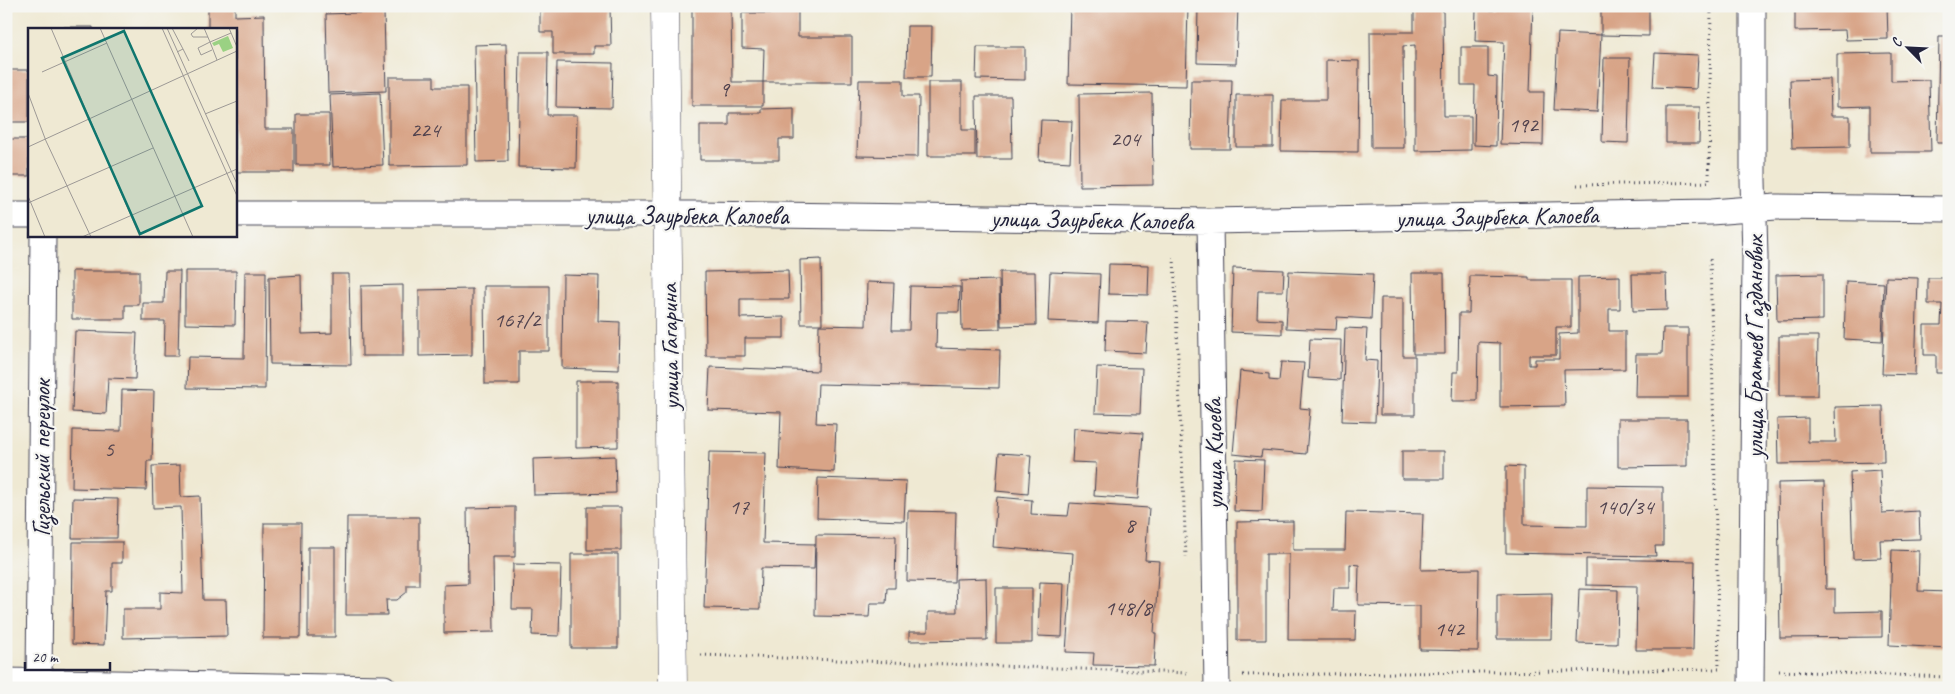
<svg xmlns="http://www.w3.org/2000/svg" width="1955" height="694" viewBox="0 0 1955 694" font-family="Caveat,sans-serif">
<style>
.building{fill:#d8a487}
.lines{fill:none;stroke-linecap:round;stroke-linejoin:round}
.minor-casing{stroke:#414052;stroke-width:27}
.tertiary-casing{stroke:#414052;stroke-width:29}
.path{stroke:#414052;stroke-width:3;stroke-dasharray:1 4;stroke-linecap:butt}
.minor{stroke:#fff;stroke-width:25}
.tertiary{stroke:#fff;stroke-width:28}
.labels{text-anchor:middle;stroke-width:4.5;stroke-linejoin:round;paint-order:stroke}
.number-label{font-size:22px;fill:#50424e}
.street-label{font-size:25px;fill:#22223b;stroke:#f6f6f2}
.inset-road{fill:none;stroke:#9d9996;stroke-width:1}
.view{fill:#0f766e;fill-opacity:0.15;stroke:#0f766e;stroke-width:2.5}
.inset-edge{fill:none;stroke:#22223b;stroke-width:2.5}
</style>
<rect width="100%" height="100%" fill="#f6f6f2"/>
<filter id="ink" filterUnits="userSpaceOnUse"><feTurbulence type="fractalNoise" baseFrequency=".02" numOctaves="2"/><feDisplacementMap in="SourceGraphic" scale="10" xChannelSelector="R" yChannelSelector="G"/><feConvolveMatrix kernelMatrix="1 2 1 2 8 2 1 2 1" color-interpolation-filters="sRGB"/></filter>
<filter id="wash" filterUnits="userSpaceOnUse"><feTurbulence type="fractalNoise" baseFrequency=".0096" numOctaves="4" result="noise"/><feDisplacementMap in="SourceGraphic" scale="20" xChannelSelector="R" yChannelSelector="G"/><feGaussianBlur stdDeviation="1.12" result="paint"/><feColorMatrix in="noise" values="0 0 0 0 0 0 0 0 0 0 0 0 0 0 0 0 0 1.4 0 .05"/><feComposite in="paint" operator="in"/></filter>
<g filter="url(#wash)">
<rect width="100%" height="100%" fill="#efe9d3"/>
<g id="blocks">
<path class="building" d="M187 6H235V16L264 15 265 129H294V172H235V29H208V8H187Z
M540 6H557V8H610L611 46H594V54H553V32H540Z
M771 6H798V37H852V82H763L764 49 742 48V13H771Z
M1070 6H1188L1186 86 1068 84Z
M1198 6H1238L1236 64 1197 63Z
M1414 6H1443L1444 116H1471V150L1415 151V45L1403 46 1404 148H1371L1370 32H1414Z
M1494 6H1533L1530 92H1544L1543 145 1500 144 1504 42 1475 41 1476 10H1494Z
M1601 6H1649V36L1601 35Z
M1795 6H1887L1888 39 1846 40 1845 30 1795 31Z
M692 8H731L732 82H763V106H692Z
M384 12 386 91 328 93 326 14Z
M907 26H932L931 77H906Z
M52 27H93V29H52Z
M1558 33 1601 35 1597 112 1554 110Z
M1939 36H1949V143H1937Z
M506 44 508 161 476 162 474 45Z
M977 47H1025V80L976 79Z
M1461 47H1488V76L1497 77 1496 146 1474 145 1475 85H1461Z
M520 52H548L547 115H577L576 168 518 167Z
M1655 53 1698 55 1696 89 1653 87Z
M1891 53V81L1929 80 1931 152H1870V106L1837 107V54Z
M1604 58H1630L1628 143 1602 142Z
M1326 60 1359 61 1358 152 1281 151 1282 100H1326Z
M557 62 613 63 612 108 556 107Z
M8 70H29V122H8Z
M389 77H434V87H467V165L389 166Z
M1830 79 1831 116H1850V147L1792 148 1790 80Z
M859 80H903V96H919L918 157 857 156Z
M1191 80H1232L1230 149H1190Z
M928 82H962V130H975V156H928Z
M380 93 383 165 333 167 330 95Z
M1152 93 1153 185 1080 186 1079 94Z
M1236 95H1273V147H1236Z
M976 96H1011L1012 159H977Z
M1666 107H1700L1699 143H1666Z
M794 108V139H779V160H700V125H729V113H761V109Z
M296 114H329L330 165H296Z
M1041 120 1072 121 1070 162 1039 160Z
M6 139H29V176H6Z
M821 259 822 324H801L800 260Z
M1109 264 1149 265 1148 295 1108 294Z
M1233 268 1284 270 1283 291H1258L1257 319 1282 320V334L1231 332Z
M788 270 789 299H740V318L784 317V338H745V356H706L705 272Z
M72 271H139V305H125V319H72Z
M165 271H180L178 356H164L165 321H143V303H164Z
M185 271H236L235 325 185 324Z
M1289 271 1373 274 1371 319 1337 317 1336 330 1286 328Z
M245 272H266L265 389 187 388 188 357 244 358Z
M1000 272H1035L1036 325 1001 326Z
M1050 272 1100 274 1098 323 1048 321Z
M1412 273H1444L1445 354H1413Z
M332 274H349L351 365 270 364 269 277 301 275 302 334 332 333Z
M1632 274H1666L1667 310 1633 311Z
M1823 274V320L1777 321 1776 275Z
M563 275 599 276 598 321 620 322 619 370 562 368Z
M1470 276 1529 277V280H1571V327H1556V355H1529V365H1535V359H1559V334L1578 333V277L1620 276V309H1609V331H1625V369L1564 370 1565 406 1500 407V343L1478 342 1477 401H1452L1453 372H1458L1459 313H1469Z
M1886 277 1918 278 1915 375 1882 374Z
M1928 278H1949V373H1936V355H1924V325H1941L1942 304H1928Z
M999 280 1000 329 962 330 961 281Z
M1846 281 1884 283 1882 341 1844 339Z
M867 282 894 283 892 330H909L910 286 960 287 959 312H937L936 348 1000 350 999 388 818 384 816 423 836 424 834 472 779 469 781 412 708 410 710 367 818 371 819 325 866 326Z
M403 285V356H362L361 286Z
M484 286H549V351H519V384H485Z
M472 289V355L419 356V290Z
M1381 298H1403V356H1415V415H1380Z
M1106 321 1148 322 1146 353 1105 351Z
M1345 328 1367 329 1365 360 1377 361 1375 422 1342 421Z
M1663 328H1688V397H1635L1636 354H1662Z
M75 331 137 333 135 379 108 378 106 414 72 412Z
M1779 336H1818L1817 396H1779Z
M1310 339 1341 340 1340 380 1308 378Z
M1281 362 1304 363 1300 408 1310 409 1306 454 1262 450 1261 457 1233 454 1240 371 1269 374V380L1279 381Z
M1097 367 1142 368 1140 414 1095 413Z
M576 381H618V447L576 448Z
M122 390 154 391 152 461H147L146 490 72 488 73 430 121 431Z
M1883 406 1884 462 1778 464 1777 419 1808 418V442H1836L1835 407Z
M1618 419H1687V466L1618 467Z
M1074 428 1143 433 1138 499 1094 496 1096 463 1072 462Z
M1402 451H1444V479H1402Z
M709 452 766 453 763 543 815 544 814 569 761 568 760 609 704 608Z
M999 453 1031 455 1028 494 996 491Z
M615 456 616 493 534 495 533 459Z
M1236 459 1264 460 1262 512 1234 511Z
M180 465 181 497 200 496 203 600H226L227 636 123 638V609H160V592L183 593 181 507 153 508 152 466Z
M1506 466 1524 467V525L1587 526V486L1663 487V546H1655L1656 556 1506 553Z
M1880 470 1882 513 1919 511 1920 539 1880 540 1881 558 1853 559 1850 472Z
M818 478 906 481 904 521 817 518Z
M1824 482 1826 589H1835V612L1882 611V637L1780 638 1778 483Z
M997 497 1032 500 1031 514 1068 516 1070 503 1149 508 1145 560 1159 561 1154 633H1156L1154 666 1093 665 1094 653 1066 652 1073 553 993 547Z
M73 498 118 499 117 538H72Z
M515 507V557H493L494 632 444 633V585L468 584 467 508Z
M587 507H621V550H587Z
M908 511 956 512 954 582 907 581Z
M1346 512 1423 514 1421 570 1479 569 1478 651 1420 650V606L1358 605 1359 565 1350 564V588H1334L1333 611H1356L1355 640H1288L1289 554H1266V640H1237V522L1293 521V550H1345Z
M347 517H419V585H407V592L397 600H386L387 615H346Z
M264 523H301L300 638H263Z
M816 535 896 536 895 588H887L886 603H870L869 617 815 616Z
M73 542H122V563H112V591H106L104 645 72 644Z
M308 547H335V637H308Z
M1892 550 1919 551 1918 591 1949 592V648L1889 645Z
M571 554H618V648H571Z
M1586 559 1695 561 1693 650H1636L1637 586 1586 585Z
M513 564 561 565 559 636 532 635 533 609H512Z
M986 578 987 640 909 641V632H928V612H957L956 579Z
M1040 582 1064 583 1062 637 1038 636Z
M996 588H1032V643H996Z
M1579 589 1618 590 1617 644 1577 643Z
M1552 593 1551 639H1497V594Z"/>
</g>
</g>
<g filter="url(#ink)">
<use href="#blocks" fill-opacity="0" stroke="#414052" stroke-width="1"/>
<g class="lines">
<defs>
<path id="minor" d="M235 214H697L1210 221 1711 212 1776 207 1949 209
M6 215H29
M1210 221 1217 688
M6 681 384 688
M39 681 43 235
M1751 688 1755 257 1753 180V6"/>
<path id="tertiary" d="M665 6 673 688"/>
</defs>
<use href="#minor" class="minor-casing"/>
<use href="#tertiary" class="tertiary-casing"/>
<path class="path" d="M1577 185 1709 182 1711 6
M1174 257 1186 557
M701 655 1190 673
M1779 671 1949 677
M1243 675 1719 669 1710 256"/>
<use href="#minor" class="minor"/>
<use href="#tertiary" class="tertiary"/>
</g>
</g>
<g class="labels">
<g class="number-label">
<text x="724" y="96">9</text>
<text x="1523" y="132">192</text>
<text x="425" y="137">224</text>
<text x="1125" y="146">204</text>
<text x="517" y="327">167/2</text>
<text x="109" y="456">5</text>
<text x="739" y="514">17</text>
<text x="1625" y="514">140/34</text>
<text x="1130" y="532">8</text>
<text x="1128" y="615">148/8</text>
<text x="1449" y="636">142</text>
</g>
<g class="street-label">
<text x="687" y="224">улица Заурбека Калоева</text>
<text transform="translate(1497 216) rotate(-1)" y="9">улица Заурбека Калоева</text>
<text transform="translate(1092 219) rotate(1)" y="9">улица Заурбека Калоева</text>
<text transform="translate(669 347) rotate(-91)" y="9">улица Гагарина</text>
<text transform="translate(1754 347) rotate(-90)" y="9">улица Братьев Газдановых</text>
<text transform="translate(1213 454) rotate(-91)" y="9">улица Кцоева</text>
<text transform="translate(41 458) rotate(-90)" y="9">Гизельский переулок</text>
</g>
</g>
<g transform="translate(28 28)">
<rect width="209" height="209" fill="#efe9d3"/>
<path d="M200 8 205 20 195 24 191 16 186 18 184 15Z" fill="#9ad183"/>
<path class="inset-road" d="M23 0 112 209M72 0 165 209M134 0 209 168M139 0 209 156M144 0 155 21M170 0 163 6 165 9H180M176 0 182 14 203 5M201 0 209 19M184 22 173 27 170 20 182 14 189 32M149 24 155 21 161 33M14 44 79 15M0 65 18 113 63 209M177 86 209 73M0 119 209 23M0 168 17 209M0 175 125 120M54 209 209 141"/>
<path class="view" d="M96 3 174 178 112 206 34 30Z"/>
<rect width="209" height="209" class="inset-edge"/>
</g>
<rect width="1955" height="694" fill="none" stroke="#f6f6f2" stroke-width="25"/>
<g transform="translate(1908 48) rotate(294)" stroke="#f6f6f2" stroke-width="4" paint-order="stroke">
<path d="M0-4L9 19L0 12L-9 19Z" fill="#22223b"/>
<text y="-8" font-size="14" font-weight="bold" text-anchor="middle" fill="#22223b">С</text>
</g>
<path d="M25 662v8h85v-8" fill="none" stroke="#22223b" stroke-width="2.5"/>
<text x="32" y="662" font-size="15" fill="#22223b" stroke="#f6f6f2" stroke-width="4" paint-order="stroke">20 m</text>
</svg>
